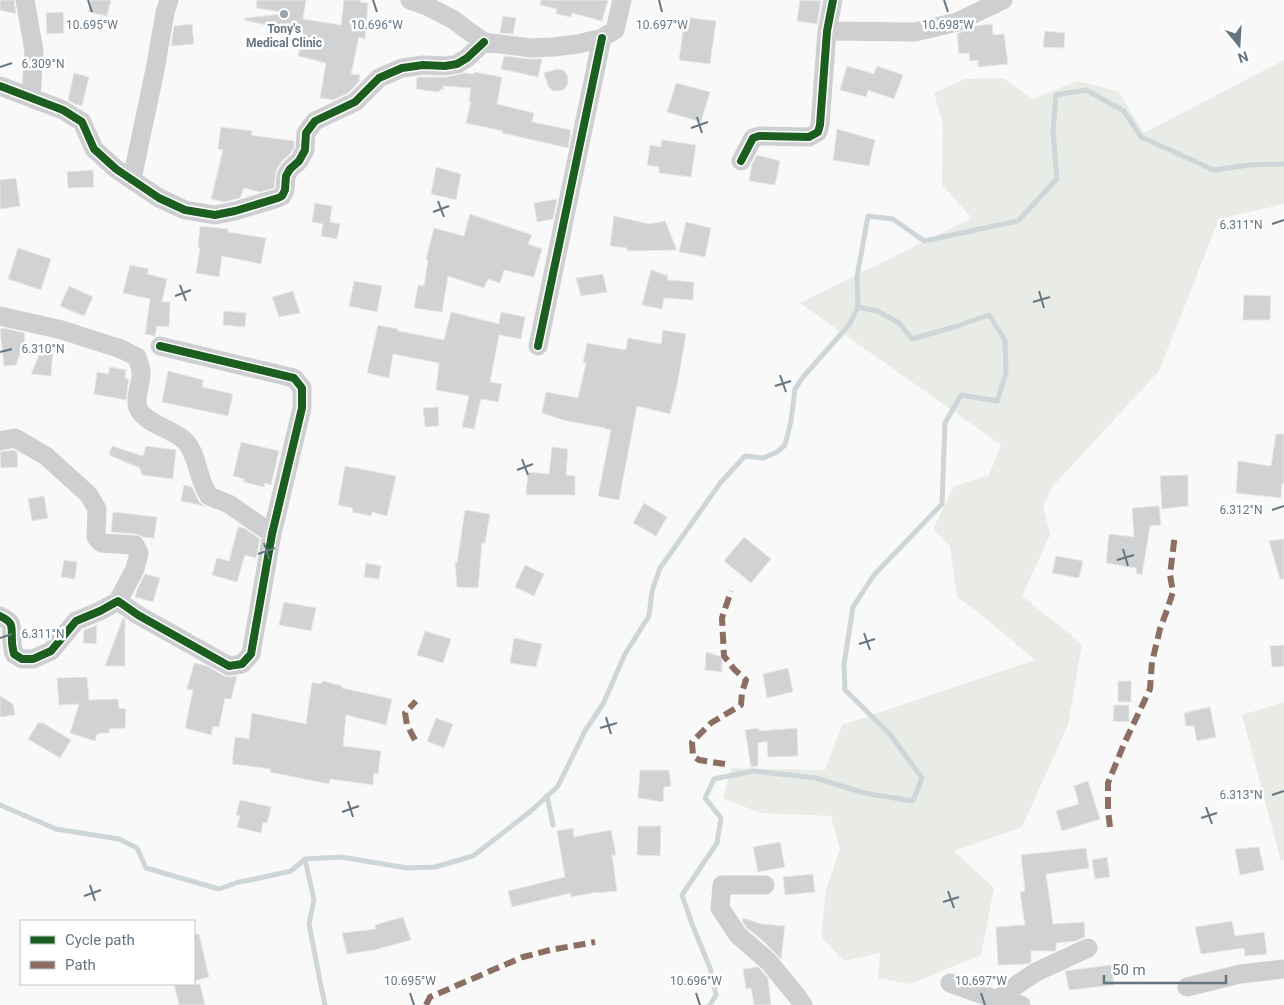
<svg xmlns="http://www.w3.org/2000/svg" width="1284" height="1005" viewBox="0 0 1284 1005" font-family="Roboto,sans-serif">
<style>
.green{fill:#e8ebe6}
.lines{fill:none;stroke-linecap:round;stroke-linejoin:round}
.stream{stroke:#ced6d9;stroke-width:5}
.building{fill:#d0d2d3;stroke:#e8e8e8}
.minor{stroke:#cecfd0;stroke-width:19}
.quiet{stroke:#8d6e63;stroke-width:6;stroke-dasharray:12 6;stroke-linecap:butt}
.cycleway-casing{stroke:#fff;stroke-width:11}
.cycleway{stroke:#1b5e20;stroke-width:8}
.ticks{fill:none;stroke:#657683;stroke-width:2}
.poi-dot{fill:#99a4ac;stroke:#fff;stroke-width:2}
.labels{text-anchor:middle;stroke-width:5;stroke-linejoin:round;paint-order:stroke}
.poi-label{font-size:12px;font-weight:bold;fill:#657683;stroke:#fff}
.ticks-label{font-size:12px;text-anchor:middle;fill:#657683;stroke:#fff;stroke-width:5;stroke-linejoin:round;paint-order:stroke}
</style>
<rect width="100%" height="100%" fill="#f9f9f9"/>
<path class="green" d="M1284 60V204L1219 219 1159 371 1053 486 1043 506 1050 535 1022 596 1082 644 1068 725 1022 827 954 851 994 888 981 955 910 984 878 978 880 953 844 961 821 937 826 890 840 849 831 816 760 813 723 798 731 768 825 770 842 725 1035 660 979 613 957 597 950 546 933 529 954 486 989 475 1001 445 800 303 972 218 942 185 943 124 934 93 965 79 1003 78 1033 99 1077 81 1118 91 1144 133Z
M1284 702V860L1281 861 1242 715Z"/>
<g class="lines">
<path class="stream" d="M547 796 553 825
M0 805 56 829 119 839 137 848 146 868 219 889 239 882 255 879 291 871 305 859
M325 1005 321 986 309 924 314 900 305 859 341 857 407 868 435 867 473 856 531 811 558 786 585 731 603 704 625 654 649 616 652 591 660 568 721 482 745 456 763 458 777 452 785 445 791 421 795 389 803 377 849 325 858 307 857 277 868 216 893 219 924 241 1018 221 1057 179 1053 130 1056 95 1086 90 1124 111 1141 137 1214 170 1249 165 1284 164
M710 1005 716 995 710 968 692 924 682 895 717 843 721 818 705 798 714 779 753 771 816 778 864 793 913 801 922 778 889 733 845 690 844 664 853 607 874 575 942 504 945 423 961 395 997 401 1006 373 1005 340 989 315 954 327 912 339 899 323 877 311 858 307"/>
</g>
<path class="building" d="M0 0H14L16 14 0 10Z
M91 0H111L107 16 88 12Z
M257 0H306L303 19 341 25 344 0H361L360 2 368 3 365 39 359 37 351 74 360 75 359 82 348 93 333 100 320 98 326 63 298 56 304 34 244 20 245 18 282 14V12L256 8Z
M541 0H608L602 21 572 13 571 17 556 14 557 9 540 5Z
M800 0 821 1 817 24 797 21Z
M63 12 64 33 47 34 46 13Z
M503 16 516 18 513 34 500 33Z
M685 17 716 21 710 64 679 60Z
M192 24 194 44 171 46 174 26Z
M992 24 993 35 1004 34 1008 64 978 67V60L970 61 969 53 959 54 957 34 975 26Z
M1045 31 1065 33 1064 48 1043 47Z
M504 56 531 59H542L538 77 501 69Z
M847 66 874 74 877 66 903 75 894 99 868 90 866 97 840 90Z
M557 69 563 70 567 75 568 80 567 86 563 90 557 91 552 90 548 86 544 73Z
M474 72 502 77 497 104 534 113 532 122 571 130 568 148 502 133 503 131 466 123 471 102H469L471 88 443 86V90L440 89 439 92 416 89 417 77H447L464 73 474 74Z
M74 73 89 77 82 106 75 104 68 100Z
M676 83 710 92 701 122 667 112Z
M221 127 252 131 251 135 294 141V147L290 154 282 161 276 171 274 188 260 192 244 188 240 198 224 202 211 199 223 150 218 149Z
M837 129 875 140 869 166 833 160Z
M662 140 696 145 691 177 659 173V167L647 165 650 145 661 147Z
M757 155 780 161 775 185 749 181 752 164Z
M436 167 461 174 456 200 431 194Z
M93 170 94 187 68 188 67 172Z
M16 178 20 206 0 209V180Z
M557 199 553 219 537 222 534 203Z
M315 203 332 206 330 222 340 224 337 239 321 236 323 224 312 222Z
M470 214 532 235 528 244 542 249 534 277 504 270 500 283 488 279 484 288 448 276 442 312 414 308 418 285 424 286 428 260 426 259 434 228 464 236Z
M614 216 649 224 665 221 677 250 627 251V248L610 246Z
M686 222 711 228 705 257 679 252Z
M200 226 228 229V232L266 238 261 264 222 256 219 277 196 273 200 248 198 247Z
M18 248 51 259 41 290 8 279Z
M130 265 149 269 147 274 167 279 162 302H170L169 327 157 326 155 336 145 334 150 299 123 293Z
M651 270 668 276 667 280 694 282 693 300 664 298 662 309 642 305Z
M603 274 607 292 581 296 576 278Z
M354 281 382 286 377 312 349 306Z
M69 286 93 297 84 316 60 306Z
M293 291 300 313 279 317 272 297Z
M1244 295 1271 296 1270 320H1243Z
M224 311 246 313 245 327 223 325Z
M451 312 499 324 501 312 525 317 521 339 499 335 490 382 502 384 498 402 481 399 474 429 462 427 469 396 436 390 439 363 393 354 389 378 367 373 378 325 398 329V331L444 340Z
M4 328 24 333 25 339 16 365 4 366 0 330V329Z
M663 330 686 334 678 381 670 414 637 406 619 500 598 496 611 430 605 429V428L563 420 542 413 546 392 578 398 586 363 583 362 587 343 626 350 628 338 661 344Z
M43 346 53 347 51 376 31 374Z
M110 367 126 370 125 378 129 379 126 400 94 394 97 372 108 374Z
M168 371 203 380 202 387 233 394 228 416 162 402Z
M438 407 439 426 425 427 423 408Z
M1276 434H1284V483H1282L1281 498 1236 493 1238 461 1271 466Z
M241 442 279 451 271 485 265 483 264 487 243 482 244 479 233 476Z
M112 446 143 456 146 446 176 450 173 479 142 475 140 468 109 455Z
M552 447 568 449 566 475 575 476V495H526L528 472 549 474Z
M13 450 17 452 18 467 1 468 0 452Z
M345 466 396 476 387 516 372 512 371 516 352 512 353 508 338 505Z
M1188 475V506L1162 509 1160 476Z
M184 485 192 487 199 502 205 506 181 501Z
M44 496 48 518 32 521 28 499Z
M644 503 667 517 656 536 633 523Z
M1159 506 1161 525 1150 526 1142 575 1137 574 1136 568 1106 563 1109 534 1134 537 1132 508Z
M465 510 490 514 485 543H482L478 588 457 587 455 562 457 563Z
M113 512 157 517 154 538 143 537 136 534 111 532Z
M238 527 244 528 260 539 256 558 245 555 237 582 212 575 217 558 229 561Z
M744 537 771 559 751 583 724 561Z
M1284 539V579H1280L1269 541Z
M1056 556 1083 561 1079 578 1052 573Z
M64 560 77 562 75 579 61 577Z
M366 563 381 566 379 579 364 577Z
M525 565 544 574 534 596 515 587Z
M145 574 160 578 153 602 135 597 137 590Z
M284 602 316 608 311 631 279 625Z
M123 618 125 619V666H105Z
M97 625 96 644 83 643 84 630Z
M425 631 451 639 443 663 417 655Z
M514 638 542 644 536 667 510 663Z
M1284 645V666L1272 667 1270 646Z
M706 652 722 657V672L705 670Z
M194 663 207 666 224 676 231 677 237 676 231 699 225 698 219 727 213 726 211 735 185 728 193 690 187 689Z
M788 668 793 692 767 698 763 674Z
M87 677 89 700 118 699 119 708 126 709 125 728 109 729V733H100V734H97L95 741 70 733 79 704 59 705 57 678Z
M323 681 342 686V688L392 699 386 725 346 715 343 746 381 751 378 774 374 773 373 785 330 779 329 784 270 772 271 769 232 764 235 737 249 739 252 713 306 724 312 682 321 684Z
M1118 681H1131V702H1118Z
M0 696 13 704 15 715 0 717Z
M1114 705H1129V722L1113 721Z
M1210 707 1216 737 1197 741 1194 726H1186L1184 713Z
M436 718 453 724 444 748 427 741Z
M38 723H43L71 740 60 758 28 739Z
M759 728V731L797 728 798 756 768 757 767 741 758 743V766L751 767 745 730Z
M640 770H669L671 786 664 787 663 802 638 798Z
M1088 781 1100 819 1062 831 1056 811 1079 804 1074 786Z
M240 800 271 807 267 823 263 822 261 833 237 827 240 816 236 815Z
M638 826H661L660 856 637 855Z
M573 828 574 837 611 830 616 855H612L617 891 597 893V892L571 897V893L512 907 508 891 565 877 557 831Z
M780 842 785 867 758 872 753 847Z
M1259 847 1264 870 1240 875 1235 849Z
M1086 848 1089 868 1046 874 1053 924 1084 922 1085 937 1075 941 1056 943V950L1055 951H1031V962L1028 964 998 965 996 927 1025 925 1020 892 1025 891 1021 855Z
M1107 857 1110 877 1095 879 1092 860Z
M813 874 815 892 785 895 783 877Z
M403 917 411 940 374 950 347 954 342 933 376 929 375 925Z
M743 918 761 924 785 926 781 959 761 939 747 928 742 921Z
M1232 921 1235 936 1264 932 1267 954 1245 956 1244 948 1201 954 1195 927Z
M199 934 209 977 194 981V935Z
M1111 965 1114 985 1069 990 1065 971Z
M758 967 768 978 771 1005H754L751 988 746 989 743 969Z
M174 984H200L205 1005H179Z"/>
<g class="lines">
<path class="minor" d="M25 0 34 51 31 98
M410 0 427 6 454 20 467 30 484 42 532 48 554 47 578 44 602 38 615 30 622 0
M827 31 915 32 957 22 1003 0
M0 86 63 110 82 122 94 149 116 169 159 198 185 210 215 215 235 211 278 198 282 196 285 190 286 176 290 169 299 161 305 150 306 133 315 121 355 102 379 78 402 68 423 65 445 66 457 64 467 58 484 42
M741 161 753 138 759 136 809 137 818 132 820 125 827 31 833 0
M132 179 156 65 165 12 169 0
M0 316 62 330 121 349 137 357C138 362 141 367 141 372 142 384 133 399 139 410 147 424 174 430 184 440 194 449 196 464 200 475 202 483 205 489 209 496L229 504 272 534
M538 346 602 38
M0 441 15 438 46 456 89 495 97 509 96 537 101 543 135 545 139 553 135 569 118 601
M0 616C15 623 11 627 12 641 12 646 13 650 14 654L22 659H33L51 651 76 621 100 611 118 601 138 615 229 666 242 664 251 654 272 534 302 408V388L294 378 160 346
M765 885H722L720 908 738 935 769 962 796 995 803 1005
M950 983 997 1000 1021 1005
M1187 987 1240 974 1284 969
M997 1000 1018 984 1036 972 1088 948"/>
<path class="quiet" d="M415 740 407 725 405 713 416 701
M725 764 699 760 693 756 692 742 711 723 741 705 742 692 746 680 734 669 724 656 722 618 731 591
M1110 827 1108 810V783L1124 744 1150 689 1152 662 1160 629 1167 610 1173 592 1170 575 1175 534
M426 1005 430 997 523 957 550 950 595 942"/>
<defs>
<path id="cycleway" d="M0 86 63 110 82 122 94 149 116 169 159 198 185 210 215 215 235 211 278 198 282 196 285 190 286 176 290 169 299 161 305 150 306 133 315 121 355 102 379 78 402 68 423 65 445 66 457 64 467 58 484 42
M741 161 753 138 759 136 809 137 818 132 820 125 827 31 833 0
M538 346 602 38
M0 616C15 623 11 627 12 641 12 646 13 650 14 654L22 659H33L51 651 76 621 100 611 118 601 138 615 229 666 242 664 251 654 272 534 302 408V388L294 378 160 346"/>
</defs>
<use href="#cycleway" class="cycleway-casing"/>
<use href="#cycleway" class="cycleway"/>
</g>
<path class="ticks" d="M88 0 92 12M373 0 377 12M659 0 662 12M944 0 948 12M0 67 12 63M697 117 702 133M691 128 708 122M438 201 444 217M433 212 449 206M1272 224 1284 220M180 285 186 301M1039 291 1044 308M175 296 191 290M1033 302 1050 297M0 352 12 349M780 375 786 392M775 386 791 381M522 459 528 475M517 470 533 464M1272 510 1284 506M264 543 269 559M1123 549 1128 566M258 554 275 548M1117 560 1134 555M864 633 870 650M0 638 12 634M859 644 875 639M606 717 611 734M600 728 617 723M1272 795 1284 791M348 801 353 817M1206 807 1212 824M342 812 359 806M1201 818 1217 813M90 885 95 901M948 891 954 908M84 896 101 890M943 902 959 897M410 993 414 1005M696 993 700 1005M981 993 985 1005"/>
<circle class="poi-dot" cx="284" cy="14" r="5"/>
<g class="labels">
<g class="poi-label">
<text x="284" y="33">Tony's<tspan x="284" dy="14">Medical Clinic</tspan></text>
</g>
</g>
<g class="ticks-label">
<text x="92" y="29">10.695°W</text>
<text x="377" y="29">10.696°W</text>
<text x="662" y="29">10.697°W</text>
<text x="948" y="29">10.698°W</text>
<text x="43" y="68">6.309°N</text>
<text x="1241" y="229">6.311°N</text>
<text x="43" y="353">6.310°N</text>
<text x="1241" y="514">6.312°N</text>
<text x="43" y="638">6.311°N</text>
<text x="1241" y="799">6.313°N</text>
<text x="410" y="985">10.695°W</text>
<text x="696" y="985">10.696°W</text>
<text x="981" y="985">10.697°W</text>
</g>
<rect x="20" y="920" width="175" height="65" fill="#ffffff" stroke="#c1c8cd"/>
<rect x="30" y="936" width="25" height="8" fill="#1b5e20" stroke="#c1c8cd"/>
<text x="65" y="945" font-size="15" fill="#657683">Cycle path</text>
<rect x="30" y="961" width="25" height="8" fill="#8d6e63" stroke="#c1c8cd"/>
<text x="65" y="970" font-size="15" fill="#657683">Path</text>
<g transform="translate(1239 45) rotate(162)" stroke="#ffffff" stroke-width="4" paint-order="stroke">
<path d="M0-4L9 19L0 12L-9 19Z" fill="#657683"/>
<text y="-8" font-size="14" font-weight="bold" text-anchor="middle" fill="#657683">N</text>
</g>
<path d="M1104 975v8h122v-8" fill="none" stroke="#657683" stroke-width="2.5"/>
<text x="1112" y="975" font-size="15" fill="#657683" stroke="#ffffff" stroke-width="4" paint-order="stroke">50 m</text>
</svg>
